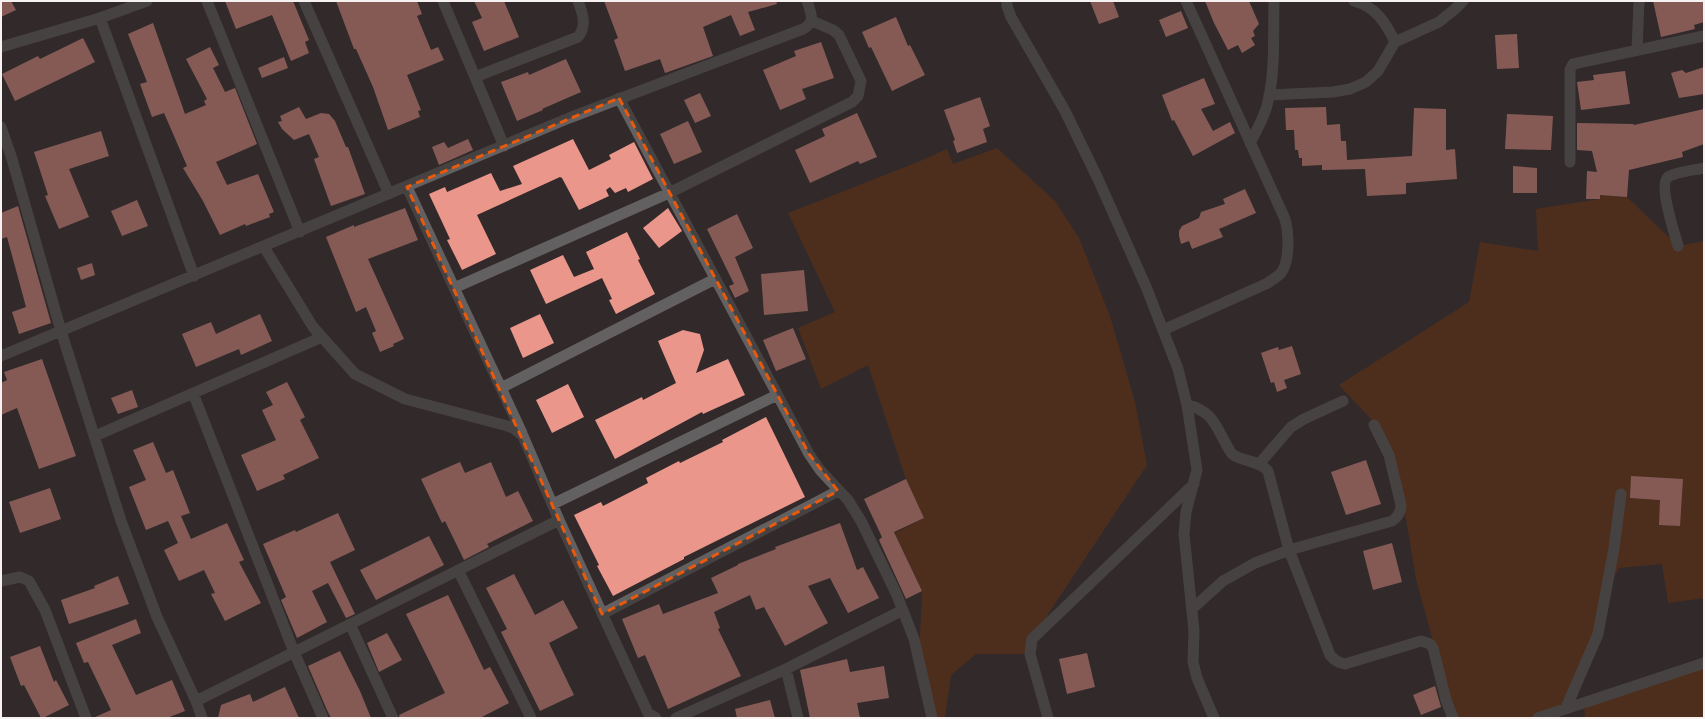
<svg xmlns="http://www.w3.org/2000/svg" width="1705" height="719" viewBox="0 0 1705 719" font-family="'PT Sans',sans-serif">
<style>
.green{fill:#6f330f}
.building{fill:#ea968b}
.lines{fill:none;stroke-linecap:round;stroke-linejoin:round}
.minor{stroke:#636061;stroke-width:11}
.marked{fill:none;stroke:#e8590c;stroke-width:3;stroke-dasharray:8 5;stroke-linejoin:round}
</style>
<rect width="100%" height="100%" fill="#31292a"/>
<path class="green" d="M997 148 1055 201 1079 238 1110 316 1135 402 1147 465 1035 634 1030 654H976L951 675 945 718H932L919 662 922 591 895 533 924 518 906 479 868 365 821 389 798 328 835 312 788 213 918 162 947 149 953 164Z
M1600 195 1627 197 1678 246 1704 241V598L1668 603 1662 564 1619 568 1607 590 1598 634 1566 708 1536 718H1450L1436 652 1416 579 1397 465 1384 433 1339 385 1469 302 1480 242 1538 251 1536 209 1599 199Z
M1704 663V718H1585L1584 702Z"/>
<path class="building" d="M1 1H11L16 10 1 17Z
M225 1H293L309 40 305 42 309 53 291 61 272 15 236 29Z
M336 1H417L422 14 417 16 431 50 438 47 444 60 407 75 421 110 418 111 420 117 388 130 373 87 356 49H354Z
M474 1H504L519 37 484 51 472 22 482 18Z
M604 1H776L777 4 748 12 755 30 740 36 731 15 703 27 713 56 665 73 660 59 625 71 614 40 618 38Z
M1090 1H1113L1119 17 1099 24Z
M1205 1H1249L1259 24 1253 31 1255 36 1251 38 1255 45 1242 53 1238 45 1228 50 1214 23Z
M1653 1H1704V22L1694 25 1695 29 1661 37Z
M1181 11 1188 28 1166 37 1159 20Z
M896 17 908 46 910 45 925 75 892 91 871 47 869 48 862 32Z
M153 23 185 114 206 105 204 101 207 99 186 59 210 47 219 65 213 68 225 92 235 88 257 144 216 162 227 185 258 174 274 212 269 214 270 217 246 226 245 224 220 235 203 201 183 168 187 166 164 113 152 117 140 84 147 82 128 34Z
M1517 34 1519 68 1497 69 1495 35Z
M83 38 95 62 15 101 2 74 38 56 40 59Z
M821 42 834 78 802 89 806 99 780 110 763 70 796 56 794 51Z
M284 57 288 68 262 78 258 68Z
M566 59 581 92 542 109 543 110 517 121 501 82 528 72 529 75Z
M1704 67V94L1679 98 1671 73 1682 70 1686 73Z
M1625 71 1630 104 1581 110 1577 82 1594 80 1593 75Z
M1204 78 1215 104 1201 109 1213 131 1230 122 1235 133 1193 156 1174 120 1172 121 1162 95Z
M700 93 711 116 695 123 684 100Z
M980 97 990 126 983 129 987 142 957 153 953 141 955 140 944 110Z
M299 107 306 119 321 113 329 114 335 121 346 147H348L365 194 331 206 314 159 319 157 309 134 294 140 282 129 278 122 282 121 280 116Z
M1326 107 1327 125 1340 124 1341 141H1346L1347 160 1412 156 1414 108 1446 109V150L1455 149 1457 179 1406 183V194L1367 196 1365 169 1322 170V165L1302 166V158H1299L1298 150H1295L1294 130H1286L1285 108Z
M1704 109V144L1682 152 1683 157 1629 170 1627 197 1600 195V199H1586L1587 171 1597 172 1592 151 1577 150V123L1633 124 1634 125Z
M857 113 877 157 860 164 858 161 810 183 795 150 825 136 822 129Z
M1507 114 1553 116 1551 150 1505 149Z
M688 121 702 152 674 164 660 134Z
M101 131 109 156 69 169 89 217 59 229 45 196 48 195 34 152Z
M468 139 473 150 439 165 432 147 444 142 448 148Z
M573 139 589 170 611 159 609 155 634 142 653 179 628 192 626 188 615 193 610 187 606 190 609 196 579 210 562 178 560 177 477 215 496 254 462 270 447 240 450 239 429 194 445 187 447 192 491 173 500 191 522 184 513 166Z
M1513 166 1537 168V193H1513Z
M1245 189 1256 213 1219 229 1223 237 1192 249 1189 241 1181 244 1179 236V231L1182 226 1199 218 1201 212 1225 204 1223 199Z
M137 200 148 226 122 236 111 211Z
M18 206 51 323 19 334 12 312 26 307 7 237 1 239V213Z
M405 208 418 240 368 259 404 339 393 344 394 346 380 352 372 333 376 331 366 307 356 312 326 237 354 225V227Z
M668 208 682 231 659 248 643 228Z
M737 214 753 248 735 257 749 291 735 298 729 286 734 284 707 229Z
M627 232 640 259 638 260 655 294 616 314 609 300 612 299 602 278 546 304 530 270 563 255 574 277 594 269 586 252Z
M92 263 95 275 81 280 77 268Z
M804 270 808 311 764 315 761 274Z
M260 314 272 341 241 355 239 349 196 367 182 334 211 322 216 334Z
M540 314 554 343 523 358 510 328Z
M793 328 806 359 776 371 763 340Z
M683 330 700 334 704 350 696 373 728 359 745 395 703 414 702 412 615 459 595 420 642 397 643 400 676 383 658 341Z
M1292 346 1301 374 1284 380 1287 388 1277 392 1274 382 1271 383 1261 353 1278 347 1279 350Z
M42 359 76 456 39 469 17 408 1 415V383L7 380 4 372Z
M287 382 305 417 300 420 319 458 283 475 285 479 257 491 241 455 276 440 262 410 273 405 266 392Z
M568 384 584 417 552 433 536 400Z
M132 390 138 407 118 414 111 398Z
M766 417 805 497 684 557V559L613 596 597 566 599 565 574 515 601 502 603 506 648 483 646 478 679 461 680 463 723 442 722 440Z
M153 442 166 473 173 470 190 513 181 516 191 539 227 523 244 560 239 562 261 603 225 621 211 594 215 593 204 570 179 581 164 550 178 543 168 521 146 530 129 487 146 480 133 450Z
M1366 460 1381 504 1346 515 1331 472Z
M460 462 465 473 491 462 506 497 518 491 533 521 487 544 489 547 464 560 445 521 442 523 421 479Z
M1631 476 1683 479 1680 526 1659 525 1660 500 1630 498Z
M906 479 924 518 894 532 922 591 906 599 879 540 882 537 864 499Z
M50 488 61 519 20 533 9 502Z
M338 513 355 550 330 562 355 614 346 618 328 583 312 591 327 622 297 638 281 600 286 597 263 544 295 530 296 532Z
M840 523 857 570 863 567 879 598 848 613 830 578 808 586 828 623 785 646 764 607 756 610 750 595 714 612 720 628 718 629 741 676 668 709 645 655 638 658 622 619 659 604 663 614 718 593 711 578 738 565V564L776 549 775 547Z
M429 536 444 565 376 600 360 570Z
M1392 543 1402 582 1373 590 1363 551Z
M514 574 535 615 563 600 578 628 549 643 574 695 540 711 501 632 507 629 486 588Z
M118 576 129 604 69 624 61 600 95 588 94 586Z
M448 595 484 670 490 667 509 703 480 718H400L399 715 445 693 406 614Z
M136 619 141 633 112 645 136 695 172 680 185 711 167 718H93L111 710 88 662 84 663 76 643Z
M387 633 402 660 379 672 367 643Z
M40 646 54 682 56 680 69 705 43 718H41L24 685 21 686 10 657Z
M340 651 360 691 371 718H331L327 710 308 666Z
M1087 653 1095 687 1067 694 1059 659Z
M847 659 850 672 884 666 889 698 857 703 860 718H810L800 670Z
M1435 686 1441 707 1421 715 1413 695Z
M285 687 299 718H218L221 705 250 694 253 702Z
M770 700 775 718H737L735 709Z"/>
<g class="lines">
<path class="minor" d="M207 1 300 232
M304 1 389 194
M443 1 504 146
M1007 1V6L1011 17 1065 111 1098 179 1147 289 1178 369 1187 405 1197 470 1186 512 1184 534 1194 631 1193 662 1197 678 1214 718
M1354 1C1376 7 1386 23 1395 42
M100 18 194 276
M1 47 100 18 147 1
M1637 50 1639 1
M475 77 578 37C587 26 583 14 578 1
M1269 95 1333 92 1350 89 1366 82 1378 71 1395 42 1439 22 1455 9 1463 1
M619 98 809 454 820 470 848 500 861 521 896 593 914 639 932 718
M1 127 12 159 61 331 121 521 157 617 196 701
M1250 143C1256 132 1262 121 1266 109 1276 75 1273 36 1274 1
M1570 162V70L1573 64 1704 36
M407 187 522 433
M1678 246C1675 234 1658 185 1668 177 1675 172 1695 170 1704 168
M264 247 313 327 355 374 405 399 504 425 513 428 523 436 559 520 648 713 656 718
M454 288 669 193 852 102 858 96 861 81 839 35 833 30 812 21
M1163 330 1268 283C1272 280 1277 277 1281 273 1290 261 1289 233 1285 219L1186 1
M1 356 569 118 803 29C816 22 811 13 807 1
M501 388 715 279
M193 393 294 652 323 718
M1187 405C1216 411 1217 432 1232 454 1243 462 1259 460 1268 471L1289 550 1330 655C1334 660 1338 663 1345 664L1421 641 1430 644 1433 648 1446 700 1453 718
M95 436 322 337
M1259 464 1291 427 1304 419 1343 401
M553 504 777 395
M458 570 531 718
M1 581 20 577 29 581 45 610 86 718
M1192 609 1223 581 1255 563 1289 550 1392 521C1398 517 1401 512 1401 505L1389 455 1374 425
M602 614 838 491
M350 624 393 718
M786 669 798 718
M1566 708 1598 634 1614 548 1621 494
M202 718 196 701 559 520
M676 718 786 669 903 610
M1048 718 1030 654 1032 639 1194 484
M1538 718 1704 663"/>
</g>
<path d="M0 0H1705V719H0ZM619 98 809 454 838 491 602 614 407 187Z" fill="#31292a" fill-opacity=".55" fill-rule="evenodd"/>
<path class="marked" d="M619 98 809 454 838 491 602 614 407 187Z"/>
<rect width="1705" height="719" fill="none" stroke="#f7f2f2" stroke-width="4"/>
</svg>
